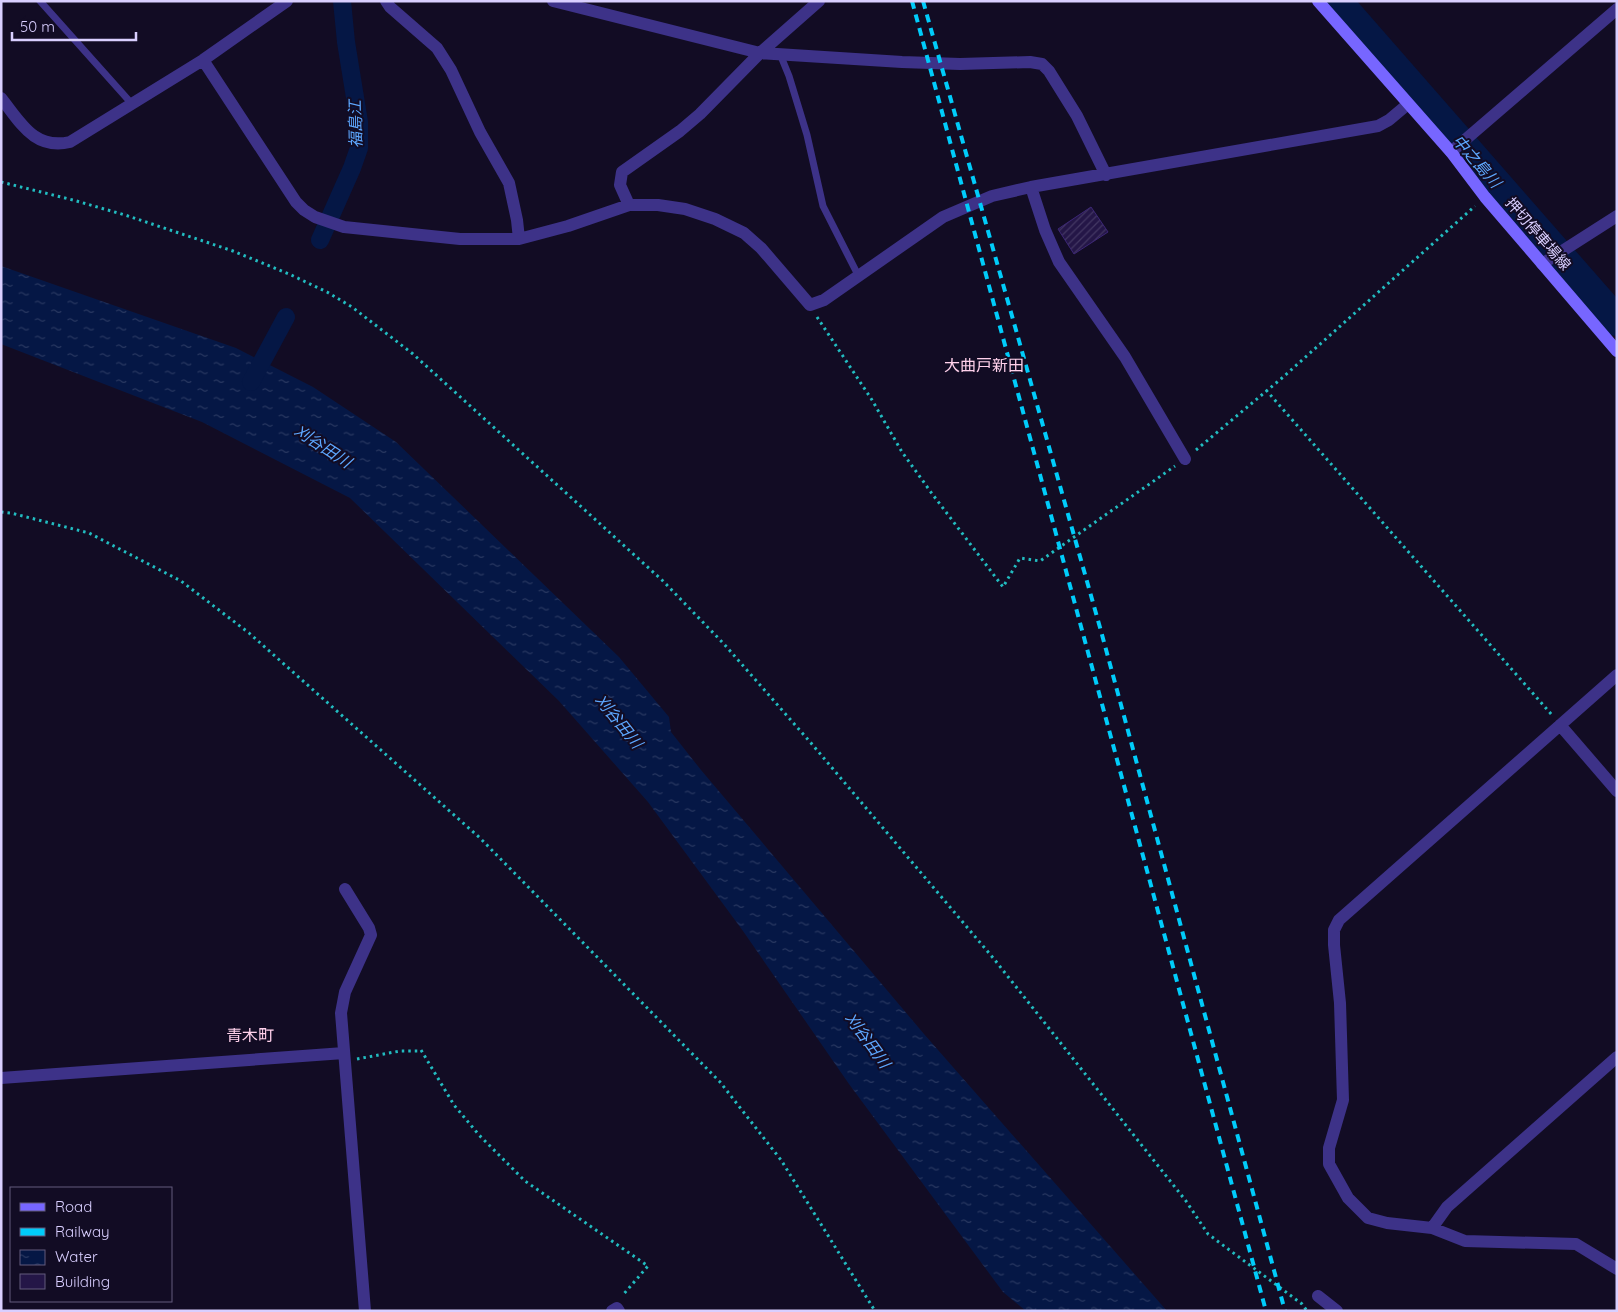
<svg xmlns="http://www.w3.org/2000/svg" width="1618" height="1312" viewBox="0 0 1618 1312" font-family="Quicksand,'Noto Sans JP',sans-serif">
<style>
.water{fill:url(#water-ripples)}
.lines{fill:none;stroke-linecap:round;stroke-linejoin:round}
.canal{stroke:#051745;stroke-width:18}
.river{stroke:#051745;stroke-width:30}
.building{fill:url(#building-hatch);stroke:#3c2676}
.path{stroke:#22bcc0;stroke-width:3;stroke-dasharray:2.5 4;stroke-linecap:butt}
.service{stroke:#3d3288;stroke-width:7}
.minor{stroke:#3d3288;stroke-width:12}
.secondary{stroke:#76f;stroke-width:12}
.rail{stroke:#00ccfa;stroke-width:4;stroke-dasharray:8 6;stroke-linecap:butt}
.labels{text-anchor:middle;stroke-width:4;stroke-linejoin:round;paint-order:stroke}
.street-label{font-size:15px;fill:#d9cfff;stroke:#120c24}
.water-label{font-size:16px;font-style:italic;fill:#5da7ff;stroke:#120c24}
.neighbourhood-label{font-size:16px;fill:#ffd1eb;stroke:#120c24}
</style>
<defs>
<pattern id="water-ripples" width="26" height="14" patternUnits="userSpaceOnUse" patternTransform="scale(1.25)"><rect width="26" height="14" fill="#051745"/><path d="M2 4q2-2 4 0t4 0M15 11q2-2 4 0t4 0" fill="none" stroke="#293861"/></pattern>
<pattern id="building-hatch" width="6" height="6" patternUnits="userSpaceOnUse" patternTransform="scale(1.25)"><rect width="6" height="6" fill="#241647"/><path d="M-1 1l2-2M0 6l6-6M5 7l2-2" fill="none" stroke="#433763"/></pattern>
</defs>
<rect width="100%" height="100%" fill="#120c24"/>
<path class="water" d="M1 266 236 348 313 387 396 442 619 657 669 717 671 732 701 770 924 1034 1167 1311H1026L1003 1292 849 1084 743 931 648 802 559 701 350 498 202 422 1 344Z"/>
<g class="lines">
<path class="canal" d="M320 240 352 168 359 148V122L346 42 342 1
M251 382 286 317"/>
<path class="river" d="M1337 1 1617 321"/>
</g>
<path class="building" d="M1091 207 1108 232 1074 254 1058 229Z"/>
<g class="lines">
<path class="path" d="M1 182 73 200 125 215 233 251 289 274 327 292 352 307 413 354 663 581 724 644 811 743 994 959 1186 1201 1208 1234 1302 1304 1307 1311
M817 317 872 400 902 452 933 495 1003 587 1020 558 1040 561 1175 466
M1266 390 1552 715
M1196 450 1282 378 1475 206
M1 512 11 513 89 533 181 581 249 633 480 838 720 1082 781 1160 875 1311
M357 1059 400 1051H419L421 1050 454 1105 479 1135 525 1181 648 1266 622 1296"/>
<path class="service" d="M40 1 132 104
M780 54 789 76 807 135 823 206 858 275"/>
<path class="minor" d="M386 1 390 7 437 48 451 70 480 132 509 183 517 220 519 239
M553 1 760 53 902 62 960 64 1030 62 1042 64 1049 71 1077 116 1106 175
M203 60 296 202 304 210 315 217 344 227 460 239H519L568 226 629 205H658L685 209 715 219 744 233 761 248 810 305 824 300 943 217 992 196 1031 187 1378 126 1389 120 1408 104
M1 98C21 123 34 150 70 142L203 60 287 1
M1451 152 1617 9
M1031 187 1045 230 1059 262 1125 357 1185 459
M629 205 620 185 622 172 680 131 700 114 760 53 819 1
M1542 264 1617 216
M1617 675 1339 920 1334 930V945L1340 1003 1343 1100 1329 1148V1164L1348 1198 1368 1218 1387 1223 1432 1228 1465 1241 1576 1244 1617 1269
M1560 725 1617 791
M345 889 369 928 371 935 345 992 341 1013 365 1311
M1 1078 344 1053
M1432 1228 1447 1207 1617 1057
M1318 1296 1337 1311
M612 1311 617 1308 619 1311"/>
<path class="secondary" d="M1318 1 1451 152 1485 197 1617 351"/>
<path class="rail" d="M912 1 1266 1311
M923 1 1101 631 1285 1311"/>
</g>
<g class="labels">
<g class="street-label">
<text transform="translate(1538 234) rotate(49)" y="5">押切停車場線</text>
</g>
<g class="water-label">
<text transform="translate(355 124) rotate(-91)" y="6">福島江</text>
<text transform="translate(1477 161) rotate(49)" y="6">中之島川</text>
<text transform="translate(323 446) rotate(33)" y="6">刈谷田川</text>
<text transform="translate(619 721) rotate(51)" y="6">刈谷田川</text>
<text transform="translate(868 1040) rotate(54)" y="6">刈谷田川</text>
</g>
<g class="neighbourhood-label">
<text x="984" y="371">大曲戸新田</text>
<text x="250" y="1041">青木町</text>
</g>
</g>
<rect width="1618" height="1312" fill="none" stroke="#d9cfff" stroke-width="5"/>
<rect x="10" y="1187" width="162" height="115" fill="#120c24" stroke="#625a7c"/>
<rect x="20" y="1203" width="25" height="8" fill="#7766ff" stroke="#625a7c"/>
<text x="55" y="1212" font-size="15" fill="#d9cfff">Road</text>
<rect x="20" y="1228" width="25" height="8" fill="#00ccfa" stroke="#625a7c"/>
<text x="55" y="1237" font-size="15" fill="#d9cfff">Railway</text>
<rect x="20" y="1250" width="25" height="15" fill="url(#water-ripples)" stroke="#625a7c"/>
<text x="55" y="1262" font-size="15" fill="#d9cfff">Water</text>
<rect x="20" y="1274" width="25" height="15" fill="#241647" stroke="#625a7c"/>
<text x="55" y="1287" font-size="15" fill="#d9cfff">Building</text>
<path d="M12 32v8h124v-8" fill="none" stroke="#d9cfff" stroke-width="2.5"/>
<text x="20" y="32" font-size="15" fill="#d9cfff" stroke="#120c24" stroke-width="4" paint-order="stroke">50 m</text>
</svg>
